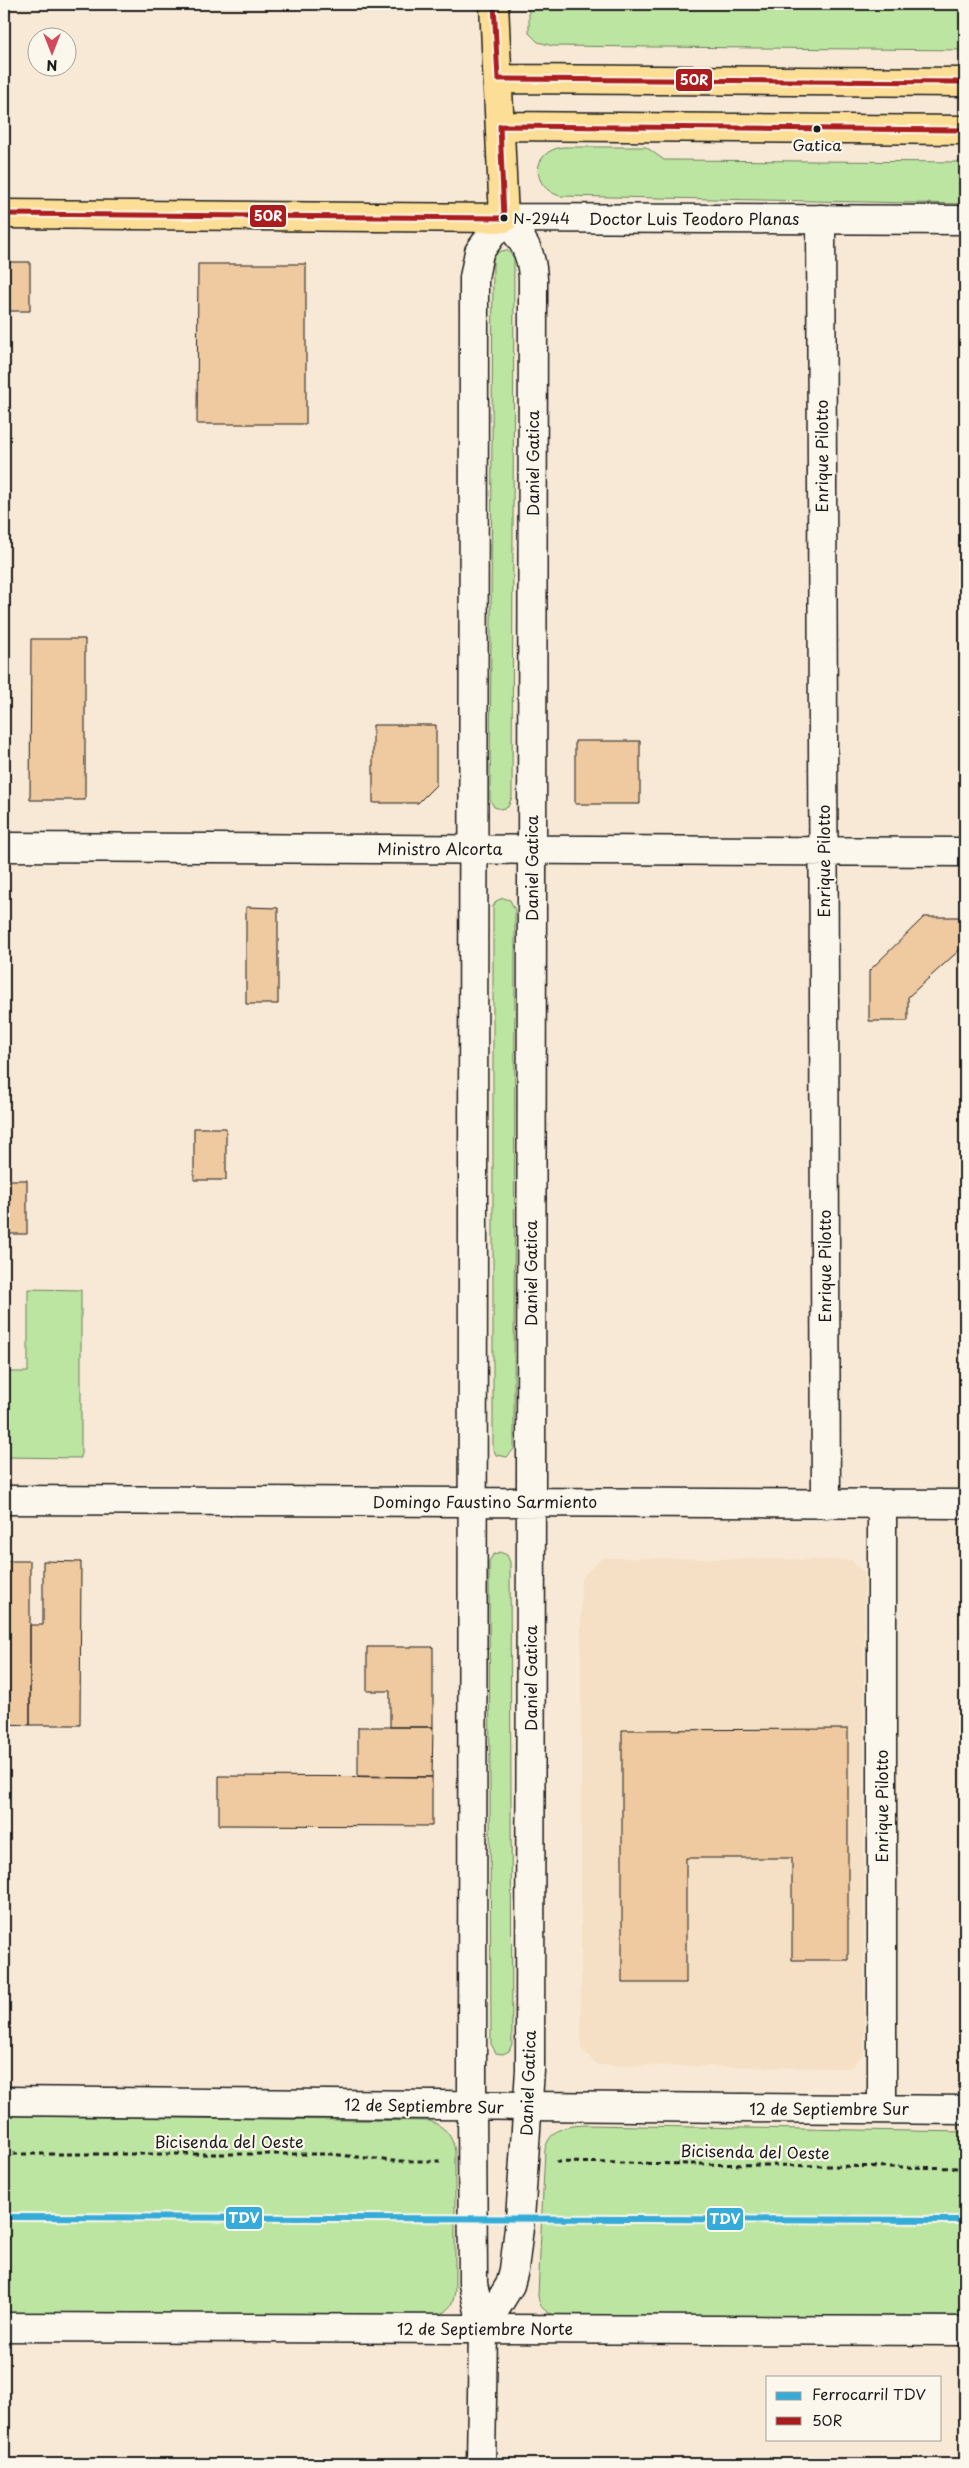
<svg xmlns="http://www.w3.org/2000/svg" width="969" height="2468" viewBox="0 0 969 2468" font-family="'Playpen Sans',sans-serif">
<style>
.built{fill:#f5dfc5}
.green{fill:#bce5a1;stroke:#6c805e}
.building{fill:#efc99f;stroke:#1c1c1c}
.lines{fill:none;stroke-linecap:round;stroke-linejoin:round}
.street-casing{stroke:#1c1c1c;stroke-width:31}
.secondary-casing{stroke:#1c1c1c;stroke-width:31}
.highway-casing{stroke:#1c1c1c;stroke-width:31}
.path{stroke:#1c1c1c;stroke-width:3;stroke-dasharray:5 4;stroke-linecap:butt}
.street{stroke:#fbf7ec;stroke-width:28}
.secondary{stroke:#fbf7ec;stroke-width:28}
.highway{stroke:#fdde96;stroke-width:28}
.bus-1-casing{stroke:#fbf7ec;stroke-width:9}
.bus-1{stroke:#ab1c1f;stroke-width:5}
.rail-1-casing{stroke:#fbf7ec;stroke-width:10}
.rail-1{stroke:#34abd8;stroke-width:6}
.bus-dot{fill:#1c1c1c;stroke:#fbf7ec;stroke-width:2}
.labels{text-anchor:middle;stroke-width:4.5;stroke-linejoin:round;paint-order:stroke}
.bus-label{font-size:15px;fill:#1c1c1c;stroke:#fbf7ec}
.street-label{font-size:16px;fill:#1c1c1c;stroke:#fbf7ec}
.line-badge{stroke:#fbf7ec;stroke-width:2}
.badge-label{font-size:14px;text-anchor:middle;font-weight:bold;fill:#fff}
</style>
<rect width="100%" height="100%" fill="#f7e9d5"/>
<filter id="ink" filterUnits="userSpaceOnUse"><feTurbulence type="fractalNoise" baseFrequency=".02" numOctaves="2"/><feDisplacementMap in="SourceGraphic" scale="10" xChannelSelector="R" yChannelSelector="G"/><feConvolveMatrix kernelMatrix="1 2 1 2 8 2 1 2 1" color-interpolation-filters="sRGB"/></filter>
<g filter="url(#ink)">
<path class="built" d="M602 1558 851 1560 864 1573V2054L850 2068 597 2065 581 2048V1579Z"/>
<path class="green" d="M529 4H965V50L553 46 538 42 529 33Z
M563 147H646L664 160 965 162V204L560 196C530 187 531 151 563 147Z
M507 250 514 258 512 797 508 807 501 809 494 807 490 800 493 259 496 252Z
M503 898 510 900 515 910 514 1449 507 1457 496 1455 493 1448V907L496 901Z
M28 1289 81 1290V1458L4 1457V1372H28Z
M500 1552 507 1555 510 1562 512 2044 509 2051 503 2054 496 2053 491 2044 489 1561 493 1555Z
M4 2116 430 2121C445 2127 452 2135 455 2151V2289C454 2304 449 2312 434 2316L4 2313Z
M585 2125 965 2132V2316H557C545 2312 539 2308 538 2295L545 2149C551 2128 566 2126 585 2125Z"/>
<path class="building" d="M4 262H30V311H4Z
M198 264H306V424H197Z
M31 639H85V800H30Z
M373 725H436V785L418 803H373Z
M575 741H640V804H575Z
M246 907 278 908V1004H246Z
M924 917H965V945L908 997V1021H869V971Z
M194 1128H226V1180H194Z
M4 1180H27V1234H4Z
M4 1561H30V1725L4 1724Z
M43 1561 81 1562 80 1725H30V1625H43Z
M367 1647H433V1727H390V1691H367Z
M358 1727H433L432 1777 358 1776Z
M848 1729V1960H792V1858H686V1983H622V1730Z
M219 1776 432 1777V1826L219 1825Z"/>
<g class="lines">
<defs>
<path id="street" d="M821 219 826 1504
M4 847 965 852
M882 1504V2109
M4 2101 965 2110
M4 2327 965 2331"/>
<path id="secondary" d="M504 218 965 220
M4 1500 965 1504
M483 2329 510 2285 514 2270 520 2219 530 2070 533 279C532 250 522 239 504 218
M481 2464 483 2329 473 2284 472 2106 474 278 479 252 504 218"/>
<path id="highway" d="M498 79 965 82
M500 126 965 130
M4 214 504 218 494 4"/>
</defs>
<use href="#street" class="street-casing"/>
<use href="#secondary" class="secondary-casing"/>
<use href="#highway" class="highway-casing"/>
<path class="path" d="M4 2154H331L392 2161H440
M556 2162 965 2168"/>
<use href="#street" class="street"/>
<use href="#secondary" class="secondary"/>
<use href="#highway" class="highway"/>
<defs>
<path id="bus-1" d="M494 4 498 79 965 82
M4 214 504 218 500 126 965 130"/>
</defs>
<use href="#bus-1" class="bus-1-casing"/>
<use href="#bus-1" class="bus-1"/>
<defs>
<path id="rail-1" d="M4 2217 965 2220"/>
</defs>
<use href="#rail-1" class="rail-1-casing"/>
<use href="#rail-1" class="rail-1"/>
</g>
</g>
<g class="bus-dot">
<circle cx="817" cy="129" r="4.5"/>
<circle cx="504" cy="218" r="4.5"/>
</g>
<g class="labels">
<g class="bus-label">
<text x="817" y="151">Gatica</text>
<text x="513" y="224" text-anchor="start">N-2944</text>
</g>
<g class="street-label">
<text x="694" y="225">Doctor Luis Teodoro Planas</text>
<text transform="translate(822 456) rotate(-90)" y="6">Enrique Pilotto</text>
<text transform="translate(533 463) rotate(-90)" y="6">Daniel Gatica</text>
<text x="440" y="855">Ministro Alcorta</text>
<text transform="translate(824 861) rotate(-90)" y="6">Enrique Pilotto</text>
<text transform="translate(532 868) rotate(-90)" y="6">Daniel Gatica</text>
<text transform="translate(825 1266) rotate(-90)" y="6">Enrique Pilotto</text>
<text transform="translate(531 1273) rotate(-90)" y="6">Daniel Gatica</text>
<text x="485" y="1508">Domingo Faustino Sarmiento</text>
<text transform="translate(531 1678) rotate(-90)" y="6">Daniel Gatica</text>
<text transform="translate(882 1806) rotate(-90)" y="6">Enrique Pilotto</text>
<text transform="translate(528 2083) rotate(-88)" y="6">Daniel Gatica</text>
<text transform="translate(424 2106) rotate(1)" y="6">12 de Septiembre Sur</text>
<text x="829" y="2115">12 de Septiembre Sur</text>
<text x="229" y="2148">Bicisenda del Oeste</text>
<text transform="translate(755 2152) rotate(1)" y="6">Bicisenda del Oeste</text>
<text x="485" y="2335">12 de Septiembre Norte</text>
</g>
</g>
<g class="line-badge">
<rect x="675" y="68" width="38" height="24" rx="5" fill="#ab1c1f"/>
<rect x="249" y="204" width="38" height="24" rx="5" fill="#ab1c1f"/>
<rect x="225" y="2206" width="38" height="24" rx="5" fill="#34abd8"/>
<rect x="706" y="2207" width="38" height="24" rx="5" fill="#34abd8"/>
</g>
<g class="badge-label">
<text x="694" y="85">50R</text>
<text x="268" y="221">50R</text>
<text x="244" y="2223">TDV</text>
<text x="725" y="2224">TDV</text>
</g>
<rect width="969" height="2468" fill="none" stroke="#fbf7ec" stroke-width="20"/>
<rect x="10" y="10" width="949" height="2448" fill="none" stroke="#1c1c1c" stroke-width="2" filter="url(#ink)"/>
<rect x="766" y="2376" width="175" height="65" fill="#fbf7ec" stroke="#a29f99"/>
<rect x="776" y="2392" width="25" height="8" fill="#34abd8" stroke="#a29f99"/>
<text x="812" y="2400" font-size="15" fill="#1c1c1c">Ferrocarril TDV</text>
<rect x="776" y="2417" width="25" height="8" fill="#ab1c1f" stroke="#a29f99"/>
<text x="812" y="2426" font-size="15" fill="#1c1c1c">50R</text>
<g transform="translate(52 52) rotate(180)"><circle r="24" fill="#fbf7ec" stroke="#a29f99"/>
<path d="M0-4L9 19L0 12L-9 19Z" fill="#d1495b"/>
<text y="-8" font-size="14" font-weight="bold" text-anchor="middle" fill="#1c1c1c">N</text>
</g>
</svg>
